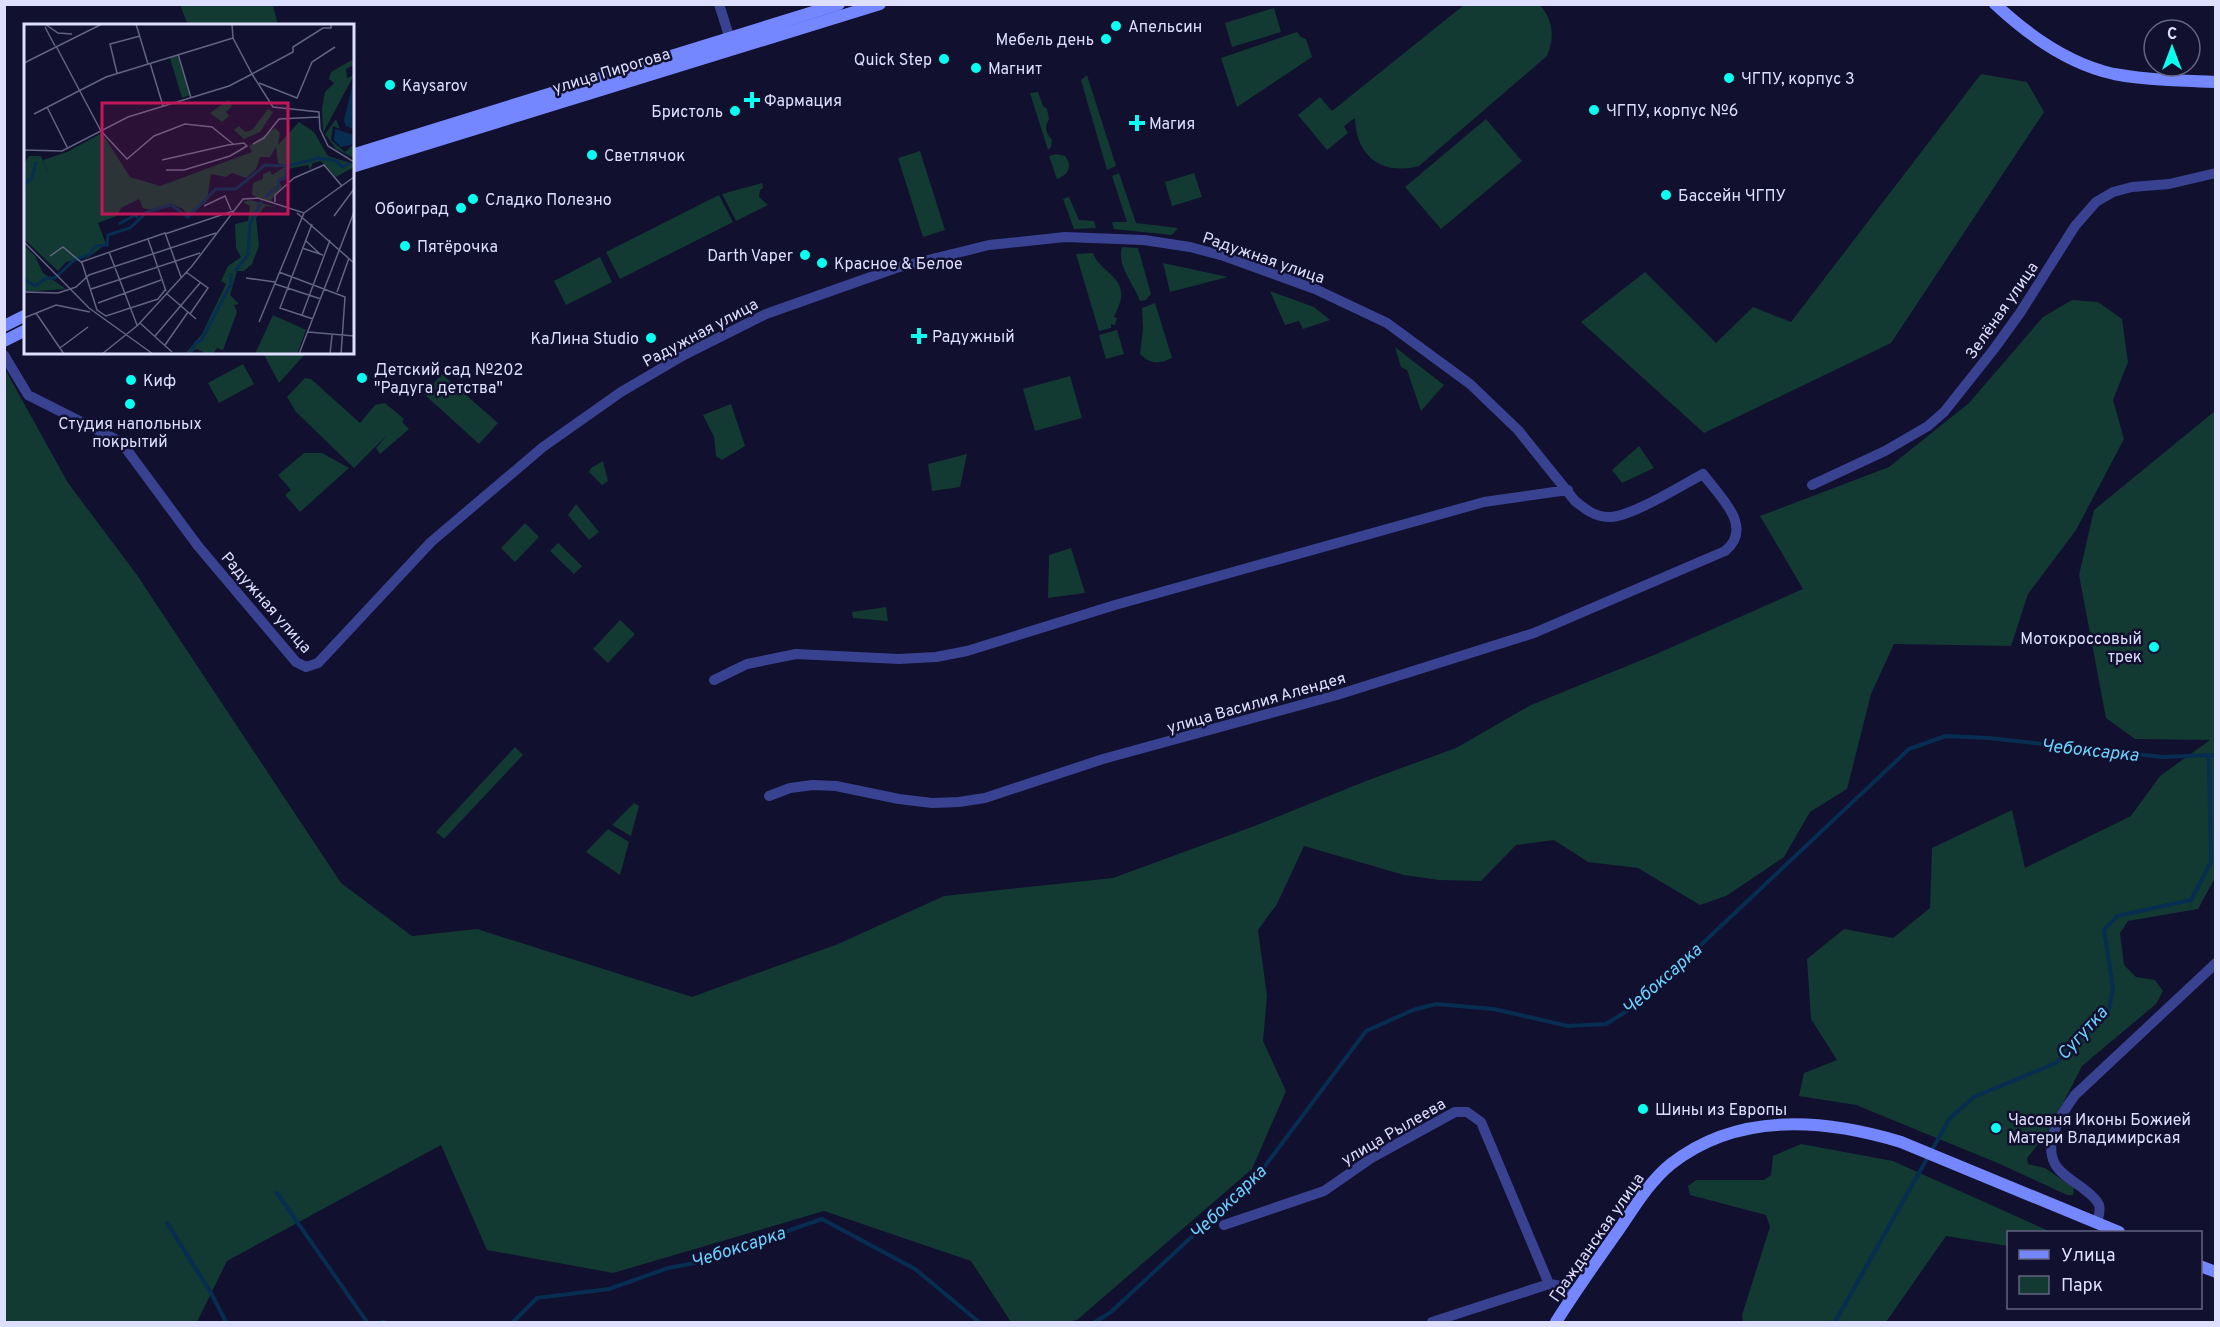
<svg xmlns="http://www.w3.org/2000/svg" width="2220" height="1327" viewBox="0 0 2220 1327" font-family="Overpass,sans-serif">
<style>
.green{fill:#123932}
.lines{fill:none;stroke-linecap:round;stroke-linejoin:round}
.stream{stroke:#072d51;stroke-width:4}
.minor{stroke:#384291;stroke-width:10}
.secondary{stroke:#7587ff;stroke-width:12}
.poi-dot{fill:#0afff1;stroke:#11102f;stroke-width:2}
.labels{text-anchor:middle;stroke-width:5;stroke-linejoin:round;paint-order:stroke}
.poi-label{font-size:16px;fill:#dedfff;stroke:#11102f;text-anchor:start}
.street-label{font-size:16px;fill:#dedfff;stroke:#11102f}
.water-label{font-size:18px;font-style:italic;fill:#6cd2ff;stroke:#11102f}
.inset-river{fill:none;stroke:#072d51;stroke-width:3}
.inset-road{fill:none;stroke:#636382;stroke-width:1.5}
.view{fill:#c2185b;fill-opacity:0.15;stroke:#c2185b;stroke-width:3}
.inset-edge{fill:none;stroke:#dedfff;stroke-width:3}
</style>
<rect width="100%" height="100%" fill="#11102f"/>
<path class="green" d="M180 5H273L278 25H188Z
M1464 5H1540C1553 20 1555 37 1547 56L1419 166C1381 176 1356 156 1355 118L1344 126 1348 133 1327 150 1298 115 1320 97 1332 111Z
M1274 8 1281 32 1232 47 1225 23Z
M1297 32 1301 37 1306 39 1312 57 1237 107 1221 58Z
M1981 74 2027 82 2044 112 1891 343 1704 433 1581 322 1645 272 1716 343 1753 307 1791 322Z
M1087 75 1116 166 1107 170 1081 80Z
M1038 92 1043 106 1047 109 1049 119C1044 128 1046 133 1052 140L1051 147 1048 150 1030 93Z
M1486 119 1522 161 1441 229 1405 187Z
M920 151 945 230 923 237 898 158Z
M1057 154 1065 156C1073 167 1069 174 1057 179L1049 156Z
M1119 173 1136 223 1178 228 1172 235 1114 229 1112 222H1127L1112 176Z
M1194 173 1202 197 1172 206 1165 182Z
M762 183 763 188 760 190 759 197 768 205 736 221 722 194Z
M719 195 733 222 620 279 606 252Z
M1069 197 1079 220 1094 221 1096 228 1074 229 1063 199Z
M1122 247 1138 248 1151 294 1146 300 1140 301C1134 284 1116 265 1122 247Z
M1093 253C1099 271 1124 276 1121 298 1120 305 1116 311 1114 317L1117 318 1115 325 1111 324V328L1099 331 1076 254Z
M600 257 612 282 566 305 554 281Z
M1163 263 1228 277 1170 292Z
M1270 291 1314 307 1330 320 1303 329 1299 321 1285 325Z
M2072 300 2098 302 2122 319 2128 362 2113 400 2124 439 2076 530 2028 594 2011 646 1894 644 1871 694 1847 789 1810 812 1784 857 1726 896 1700 905 1638 868 1588 862 1554 840 1516 845 1481 881 1439 880 1404 875 1304 846 1277 904 1258 930 1267 996 1263 1041 1286 1091 1252 1169 1077 1320 1068 1322H1011L971 1261 824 1211 613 1273 487 1250 441 1145 227 1261 197 1322H5V369L68 483 137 575 341 883 412 936 477 929 692 997 838 944 944 896 1113 878 1257 825 1366 781 1456 748 1531 705 1654 655 1803 589 1760 516 1889 467 1969 403 2043 317Z
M1155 303 1172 358C1160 364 1151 365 1140 354L1143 329 1142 308Z
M1117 330 1124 354 1106 359 1099 335Z
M1395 347 1444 385 1421 411 1407 370 1401 367Z
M263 353H306L279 383Z
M243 364 254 384 219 403 208 383Z
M442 374 498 423 479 444 424 394Z
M1070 376 1082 418 1035 431 1023 389Z
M305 378 311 379 360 423 375 405 385 403 404 419 402 422 409 429 380 454 376 448 387 435 354 468 296 412 287 397Z
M731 404 745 446 722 460 716 456 714 437 703 415Z
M2215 411V878L2198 909 2128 921 2120 933 2124 965 2136 977 2155 980 2163 991 2156 1004 2082 1066 2049 1131 2027 1158 2028 1164 2045 1168 2074 1188 2073 1195H2067L2000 1164 1856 1105 1799 1096 1804 1073 1837 1060 1811 1019 1807 959 1844 929 1893 938 1930 908 1932 848 2012 810 2025 868 2131 816 2160 776 2210 740 2135 739 2106 718 2079 575 2094 510Z
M1639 446 1654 468 1622 483 1612 470Z
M304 453H322L349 468 300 512 285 495 291 490 278 475Z
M967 454 960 487 932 491 928 464Z
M603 461 608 481 602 485 589 472 591 468Z
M576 504 599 532 589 540 568 515Z
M525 523 539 537 515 562 501 548Z
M558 543 582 566 574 574 550 551Z
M1071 548 1085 593 1048 598 1049 555Z
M886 607 888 621 853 618 852 612Z
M620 620 635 634 608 663 593 649Z
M515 747 523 755 444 839 436 832Z
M634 803 639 806 631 836 612 825Z
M608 829 629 842 620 875 586 852Z
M1801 1144 1893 1161 2051 1232H2008V1246L1946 1236 1886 1322H1743L1742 1315 1770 1227 1766 1215 1690 1195 1688 1186 1696 1180H1764L1771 1175 1773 1156Z"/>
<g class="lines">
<path class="stream" d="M277 1193 367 1322
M167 1223 210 1291 226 1322
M382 1322H384
M513 1322 537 1298 609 1289 668 1268 695 1263 822 1219 915 1269 979 1322
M1095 1322 1111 1312 1259 1174 1366 1031 1413 1010 1436 1004 1494 1009 1568 1026 1606 1024 1638 1004 1909 749 1946 736 1989 738 2162 757 2216 755
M1835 1322 1950 1118 1974 1097 2056 1063 2109 1009 2113 988 2104 930 2117 916 2191 900 2211 862 2209 756"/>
<path class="minor" d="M719 4 730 39
M4 355 28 395 117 440 124 446 198 546 296 662 306 667 318 663 431 542 543 447 621 392 684 355 766 314 896 268 989 245 1065 237 1144 240 1190 247 1224 256 1315 289 1387 323 1470 384 1518 430 1575 501C1585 509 1595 517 1608 517 1630 518 1682 485 1703 474 1719 496 1755 527 1725 551L1534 633 1337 695 1103 759 985 798 959 802 932 803 899 799 836 786 813 785 790 788 769 796
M1812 485 1885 451 1928 426 1944 412 1994 349 2020 313 2075 226 2096 202 2113 192 2132 187 2169 184 2216 173
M714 680 747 664 796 654 899 659 936 657 967 651 1115 605 1484 502 1568 490
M2097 1223C2098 1218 2101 1211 2099 1205 2096 1197 2086 1191 2080 1186 2071 1180 2060 1173 2055 1164 2043 1141 2062 1113 2075 1095L2216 963
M1224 1225 1324 1191 1373 1157 1455 1112H1467L1481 1122 1549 1284
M1432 1322 1549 1284 1562 1286 1573 1294"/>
<path class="secondary" d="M1995 4C2028 35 2069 64 2114 74 2147 80 2182 81 2216 82
M352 155 839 4
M352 167 880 4
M4 326 26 315
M4 341 26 330
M2200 1266 2216 1272
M1556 1322C1576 1290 1598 1259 1620 1228 1635 1206 1650 1181 1671 1164 1738 1111 1825 1119 1901 1142L2119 1232"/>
</g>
<g class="poi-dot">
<circle cx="1116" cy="26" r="6"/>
<circle cx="1106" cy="39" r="6"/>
<circle cx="944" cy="59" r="6"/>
<circle cx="976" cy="68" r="6"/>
<circle cx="1729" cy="78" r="6"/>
<circle cx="390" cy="85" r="6"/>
<path d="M749 91h6v6h6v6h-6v6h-6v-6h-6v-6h6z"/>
<circle cx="1594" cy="110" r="6"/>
<circle cx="735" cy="111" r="6"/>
<path d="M1134 114h6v6h6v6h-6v6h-6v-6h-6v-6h6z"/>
<circle cx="592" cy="155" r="6"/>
<circle cx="1666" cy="195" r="6"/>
<circle cx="473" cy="199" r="6"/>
<circle cx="461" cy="208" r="6"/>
<circle cx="405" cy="246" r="6"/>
<circle cx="805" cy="255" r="6"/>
<circle cx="822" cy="263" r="6"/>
<path d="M916 327h6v6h6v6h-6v6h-6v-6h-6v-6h6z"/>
<circle cx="651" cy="338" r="6"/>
<circle cx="362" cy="378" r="6"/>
<circle cx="131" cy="380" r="6"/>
<circle cx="130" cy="404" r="6"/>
<circle cx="2154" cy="647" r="6"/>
<circle cx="1643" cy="1109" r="6"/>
<circle cx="1996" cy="1128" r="6"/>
</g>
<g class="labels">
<g class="poi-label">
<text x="1128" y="32">Апельсин</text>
<text x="1094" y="45" text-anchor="end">Мебель день</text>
<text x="932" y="65" text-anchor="end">Quick Step</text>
<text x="988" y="74">Магнит</text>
<text x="1741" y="84">ЧГПУ, корпус 3</text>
<text x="402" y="91">Kaysarov</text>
<text x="764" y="106">Фармация</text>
<text x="1606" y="116">ЧГПУ, корпус №6</text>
<text x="723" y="117" text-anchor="end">Бристоль</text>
<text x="1149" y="129">Магия</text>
<text x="604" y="161">Светлячок</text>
<text x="1678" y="201">Бассейн ЧГПУ</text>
<text x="485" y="205">Сладко Полезно</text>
<text x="449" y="214" text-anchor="end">Обоиград</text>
<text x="417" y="252">Пятёрочка</text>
<text x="793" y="261" text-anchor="end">Darth Vaper</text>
<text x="834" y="269">Красное &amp; Белое</text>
<text x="932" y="342">Радужный</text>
<text x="639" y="344" text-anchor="end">КаЛина Studio</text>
<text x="374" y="375">Детский сад №202<tspan x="374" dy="18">"Радуга детства"</tspan></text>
<text x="143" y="386">Киф</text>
<text x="130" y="429" text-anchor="middle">Студия напольных<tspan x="130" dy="18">покрытий</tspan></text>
<text x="2142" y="644" text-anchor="end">Мотокроссовый<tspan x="2142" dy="18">трек</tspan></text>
<text x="1655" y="1115">Шины из Европы</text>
<text x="2008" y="1125">Часовня Иконы Божией<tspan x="2008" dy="18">Матери Владимирская</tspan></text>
</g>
<g class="street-label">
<text transform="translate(611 70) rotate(-17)" y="6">улица Пирогова</text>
<text transform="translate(1264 257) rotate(19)" y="6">Радужная улица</text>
<text transform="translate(2001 310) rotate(-55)" y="6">Зелёная улица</text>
<text transform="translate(700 332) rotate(-28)" y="6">Радужная улица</text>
<text transform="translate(267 602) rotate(49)" y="6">Радужная улица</text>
<text transform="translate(1256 702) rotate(-16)" y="6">улица Василия Алендея</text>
<text transform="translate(1393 1131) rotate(-30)" y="6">улица Рылеева</text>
<text transform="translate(1596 1237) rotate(-55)" y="6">Гражданская улица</text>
</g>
<g class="water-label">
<text transform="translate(2090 750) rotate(6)" y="6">Чебоксарка</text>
<text transform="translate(1662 979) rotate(-41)" y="6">Чебоксарка</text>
<text transform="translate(2082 1033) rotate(-48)" y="6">Сугутка</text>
<text transform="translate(1228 1202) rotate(-44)" y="6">Чебоксарка</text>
<text transform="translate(738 1247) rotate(-18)" y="6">Чебоксарка</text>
</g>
</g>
<g transform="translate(24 24)">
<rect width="330" height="330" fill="#11102f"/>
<path d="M153 31 166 71 158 74 146 34ZM328 36 330 41 322 45 323 54 330 51 299 109 298 84 301 68 310 59 305 55 307 48ZM204 76 208 82 202 88 205 92 198 98 186 89ZM244 85 249 88 236 108 220 115 210 106 215 102 221 108 228 106ZM312 95 316 105 309 102 307 116 321 128 330 120V134L312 125 301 110ZM275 98 290 108 304 132 330 140V143L312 153 297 137 289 139 286 146 284 141 264 145 262 155 255 157 258 163 247 176 251 179 228 171 229 159 239 155V150L246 147 248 151 262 142 254 139 252 123 246 133H236L232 145 222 154 208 149 202 153 187 150 183 177 168 189 163 191 159 185 147 180 129 186 119 184 115 175 97 184 93 192 74 199 82 220 65 233 42 238 34 247 0 215V140L5 132H17L25 153 19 136 43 128 78 109 106 153 136 162 228 128 225 122 251 104 256 109 254 121ZM226 176 251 183 241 182 232 194 235 222 228 240 220 247H213L206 271 215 280 210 281 213 288 199 326 193 324 189 330H183L173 325 161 330 178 310 202 260 197 257 204 242 217 233 212 224 211 200 224 197 226 182 219 178ZM0 221 11 232 19 249 42 265 0 268ZM249 291 282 306 273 330H231Z" fill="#123932"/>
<path d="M330 55V105L322 102 320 96ZM311 105 330 111V120L317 123 310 116Z" fill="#072d51"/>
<path class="inset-river" d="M0 160 8 154 12 138M241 173 254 163 255 156 261 154 263 143M95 200 111 191 114 194M211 247 224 231 226 199 238 177M0 255 11 262 22 254H31L49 237 66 230 71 222 83 221 84 211 106 204 123 188 147 181 164 193 192 165H212L241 141 263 142 295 134 312 137 318 143 326 139M166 330 172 318 177 317 207 260V249"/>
<path class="inset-road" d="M21 0 34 9 48 10M112 0 124 40M208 0 209 14 228 50 269 28V23L299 4H307V0M21 3 31 22M32 22 77 107M154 30 167 74M0 39 78 0M126 39 139 82M93 49 86 20 116 12M235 59 273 74 288 38 311 23M23 83 44 125M10 90 82 53 209 14M78 108 103 135 130 112 161 100 188 103 209 120M229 120 240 114 255 95 295 93M0 126 38 127 104 93 205 62 228 50 249 83 295 88 296 105 304 122 330 138M138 136 204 121 220 119 223 122 206 132 160 146H142M251 178V171L270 154 300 141 318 162M180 182 201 172 207 186M273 189 330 239M310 192 330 165M288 200 256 284 289 295M141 210 209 187M124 215 142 267M281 216 296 230M0 218 65 284 129 330M278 224 299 231M85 228 113 301M26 232 39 223 58 239 73 286 82 292 134 275 141 266M57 238 141 209 157 253M162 248 184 264 166 290M255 248 321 273 317 330M222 254 251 258M251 260 297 275M67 265 176 229M0 268 34 269 52 263 65 251 192 209M313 268 325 234M142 269 172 295M74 279 137 256M12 289 40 330M278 291 306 216M0 294 32 281 66 288M235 298 280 189M116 299 148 328M284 308 330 312M131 312 176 259M141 321 164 288M36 324 64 303M78 330 114 301 168 242 219 175 234 174 280 189 330 153M275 330 330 188M306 330 308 311"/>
<path class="view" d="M78 79H264V190H78Z"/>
<rect width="330" height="330" class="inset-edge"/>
</g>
<rect width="2220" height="1327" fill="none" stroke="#dedfff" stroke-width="12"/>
<rect x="2007" y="1231" width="195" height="78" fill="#11102f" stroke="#636382" stroke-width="1.5"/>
<rect x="2019" y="1250" width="30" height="9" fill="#7587ff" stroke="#636382" stroke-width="1.5"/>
<text x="2061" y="1261" font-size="18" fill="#dedfff">Улица</text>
<rect x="2019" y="1276" width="30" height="18" fill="#123932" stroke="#636382" stroke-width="1.5"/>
<text x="2061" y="1291" font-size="18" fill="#dedfff">Парк</text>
<g transform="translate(2172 48)"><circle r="28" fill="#11102f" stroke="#636382" stroke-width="1.5"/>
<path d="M0-4.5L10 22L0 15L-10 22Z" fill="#0afff1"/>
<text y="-9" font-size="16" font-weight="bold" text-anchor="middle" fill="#dedfff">С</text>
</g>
</svg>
